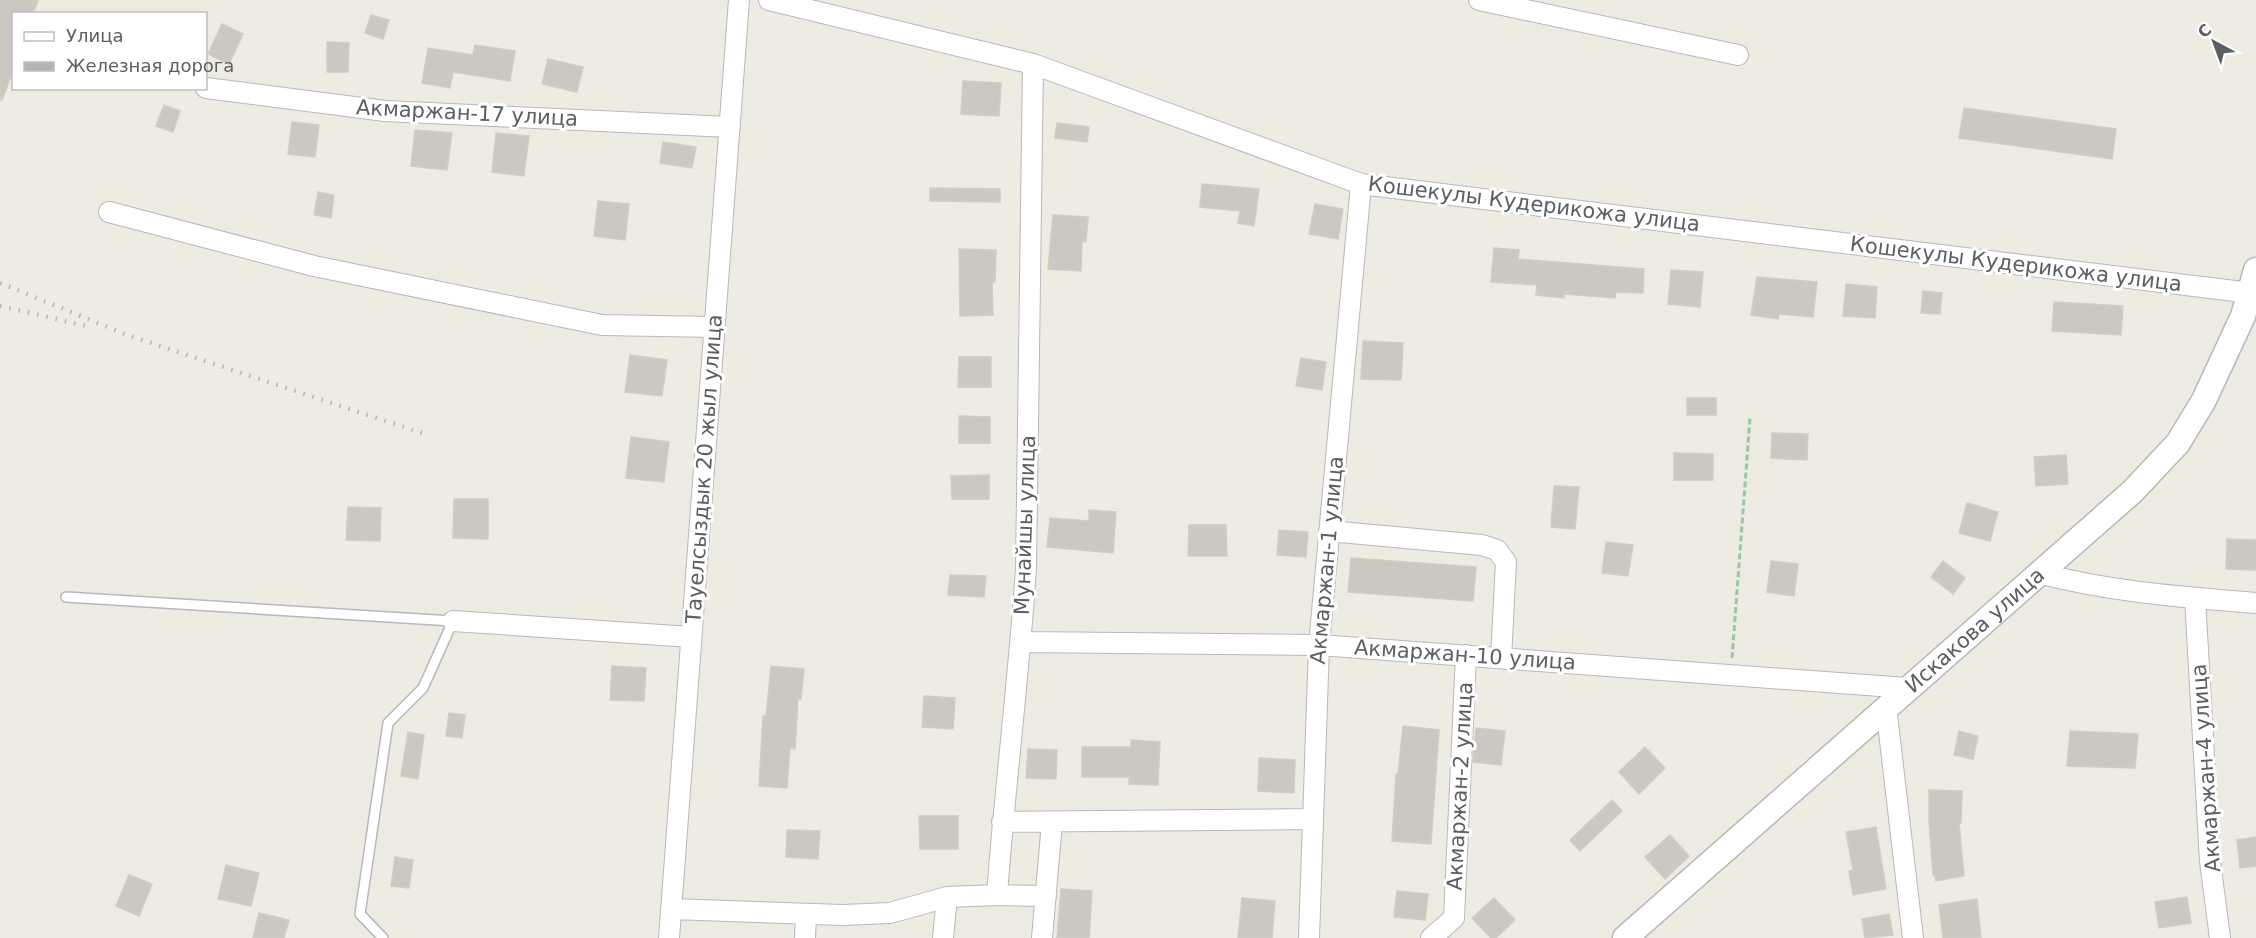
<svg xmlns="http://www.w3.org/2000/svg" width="2256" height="938" viewBox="0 0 2256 938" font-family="'DejaVu Sans',sans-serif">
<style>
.building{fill:#cbc7c1;stroke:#d3ccc0;stroke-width:1.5}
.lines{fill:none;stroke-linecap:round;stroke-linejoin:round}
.service-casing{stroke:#b5b9bd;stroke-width:12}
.minor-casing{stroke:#b5b9bd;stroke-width:22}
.tertiary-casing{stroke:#b5b9bd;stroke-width:27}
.path{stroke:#96c8a2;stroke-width:3;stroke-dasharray:6 3;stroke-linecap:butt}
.service{stroke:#fff;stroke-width:9}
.minor{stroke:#fff;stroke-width:20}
.tertiary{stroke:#fff;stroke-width:24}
.rail{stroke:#b3b4b4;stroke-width:4.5;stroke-dasharray:1.5 8;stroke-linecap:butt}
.labels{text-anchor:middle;stroke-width:6;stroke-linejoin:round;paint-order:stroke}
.street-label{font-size:21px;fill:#5a5f63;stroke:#fff}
</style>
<rect width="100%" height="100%" fill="#eeebe2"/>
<path class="building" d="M0 0H38L33 14H14V68L2 100H0Z
M371 15 389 20 383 39 365 33Z
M222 24 243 34 229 64 208 54Z
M327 42 349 43 348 72H327Z
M475 45 515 51 510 81 453 72 450 88 422 83 428 48 473 55Z
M548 59 583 67 577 92 542 84Z
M963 81 1001 83 999 116 961 114Z
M164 105 180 111 173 132 156 126Z
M1964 108 2116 129 2112 159 1959 138Z
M292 122 319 125 315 157 288 154Z
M1057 123 1089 127 1087 142 1055 138Z
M415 130 452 133 447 170 411 166Z
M496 133 529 136 524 176 492 172Z
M663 142 696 147 692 168 660 163Z
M1202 184 1259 189 1254 226 1238 223 1240 211 1200 207Z
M930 188 1000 189V202L930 201Z
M318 192 334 195 331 218 314 215Z
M598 201 629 204 625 240 594 236Z
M1315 204 1343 209 1338 239 1309 234Z
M1053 215 1088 217 1086 242 1082 241 1081 271 1048 269Z
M1494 248 1519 250 1518 259 1644 269 1643 293 1616 292 1615 298 1564 294V298L1536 295 1537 285 1491 282Z
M959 249 996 250 995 282H992L993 315 960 316Z
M1671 270 1703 272 1700 307 1668 304Z
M1757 277 1817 282 1813 317 1779 314 1778 319 1751 315Z
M1846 284 1877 287 1875 318 1843 316Z
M1923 291 1942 293 1940 314 1921 313Z
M2054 302 2123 306 2121 335 2052 331Z
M1363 341 1403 343 1401 380 1361 379Z
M630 355 667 360 662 396 625 392Z
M959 357H991V387H958Z
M1301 358 1326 362 1322 390 1296 386Z
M1687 398H1716V415H1687Z
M959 416 990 417V443H959Z
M1772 433 1808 434 1807 460 1771 458Z
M631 437 669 442 664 482 626 478Z
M1674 453 1713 454V480H1674Z
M2066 455 2068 484 2036 486 2034 457Z
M989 475V499H952L951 476Z
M1554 486 1579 487 1575 529 1551 527Z
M454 499H488V539L453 538Z
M1967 503 1998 512 1990 541 1959 533Z
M348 507 381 508 380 541 346 540Z
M1089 510 1116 512 1113 553 1047 547 1050 518 1089 521Z
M1189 525H1226L1227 556H1188Z
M1279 530 1308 532 1306 557 1277 555Z
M2227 539 2256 540V570L2226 569Z
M1606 542 1633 545 1628 576 1602 573Z
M1351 558 1476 567 1473 601 1348 592Z
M1771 561 1798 564 1794 596 1767 592Z
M1943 561 1965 578 1953 594 1931 577Z
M950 575 986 576 984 597 948 595Z
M612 666 646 668 644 701 610 700Z
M771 666 804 669 801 699H798L795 749 790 748 787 788 759 786 763 716H766Z
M924 696 955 698 953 729 922 727Z
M449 713 465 715 462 738 446 736Z
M1403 726 1439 730 1431 844 1392 841 1396 774H1398Z
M1476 728 1505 731 1501 765 1473 762Z
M1959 731 1978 736 1973 759 1954 755Z
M2070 731 2138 734 2135 768 2067 766Z
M408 732 424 735 418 779 401 776Z
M1131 740 1160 742 1158 785 1129 784V777H1082V747H1131Z
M1645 747 1665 768 1639 794 1619 772Z
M1028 749 1057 750 1056 779 1026 778Z
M1259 758 1295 760 1294 793 1258 791Z
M1929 790 1962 791 1961 823H1959L1964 876 1936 881 1935 875H1933L1929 822Z
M1612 800 1622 811 1580 851 1570 840Z
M919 816H958V849H920Z
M1876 827 1886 889 1853 895 1849 871 1853 870 1846 832Z
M787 830 820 831 818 859 786 857Z
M1670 835 1689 856 1665 879 1645 857Z
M2256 837V866L2240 868 2237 840Z
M395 857 413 860 409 888 391 886Z
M226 865 259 873 251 906 218 899Z
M129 875 152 884 139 916 116 906Z
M1061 889 1092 891 1089 938H1057Z
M1397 891 1428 894 1425 920 1394 917Z
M2187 897 2191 923 2159 928 2155 902Z
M1242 898 1275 901 1272 938H1238Z
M1494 898 1515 920 1496 938H1491L1472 918Z
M1977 899 1981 938H1943L1939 905Z
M259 913 289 920 284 938H253Z
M1889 914 1893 935 1865 938 1862 919Z"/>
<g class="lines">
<defs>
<path id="service" d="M66 597 453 621 423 688 388 723 360 914 383 938"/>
<path id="minor" d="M769 0 1033 64 1361 184 2251 293
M1479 0 1738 55
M206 88 385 111 730 127
M109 212 314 266 602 325 715 327
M1329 531 1482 545 1497 550 1506 562 1501 658
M2039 573C2110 592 2183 597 2256 603
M2195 598 2210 861 2220 938
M453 621 691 637
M1021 642 1319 645 1907 688
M1886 706 1913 938
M1002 822 1312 819
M997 895 1046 896
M671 909 843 915 890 913 947 897
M669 938 739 0
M805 938 806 915
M943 938 947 897 997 895C1005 785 1019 677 1026 568L1033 64
M1042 938 1052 822
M1309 938 1319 645 1361 184
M1431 938 1454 918 1466 655"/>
<g id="tertiary">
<path id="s1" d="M1625 938 2133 491 2178 443 2204 400 2243 316 2256 270"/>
</g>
</defs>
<use href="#service" class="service-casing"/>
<use href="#minor" class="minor-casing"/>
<use href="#tertiary" class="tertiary-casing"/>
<path class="path" d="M1732 658 1750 418"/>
<use href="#service" class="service"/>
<use href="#minor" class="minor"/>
<use href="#tertiary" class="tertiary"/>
<path class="rail" d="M0 283 127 335 428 435
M0 306 91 327"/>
</g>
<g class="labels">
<g class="street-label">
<text transform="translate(467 113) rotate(3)" y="7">Акмаржан-17 улица</text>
<text transform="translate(1534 204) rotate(7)" y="7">Кошекулы Кудерикожа улица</text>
<text transform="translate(2016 264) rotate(7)" y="7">Кошекулы Кудерикожа улица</text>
<text transform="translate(704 469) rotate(-86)" y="7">Тауелсыздык 20 жыл улица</text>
<text transform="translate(1025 525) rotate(-88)" y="7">Мунайшы улица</text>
<text transform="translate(1327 560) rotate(-85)" y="7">Акмаржан-1 улица</text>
<text dy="7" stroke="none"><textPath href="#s1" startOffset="466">Искакова улица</textPath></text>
<text transform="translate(1465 655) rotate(4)" y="7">Акмаржан-10 улица</text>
<text transform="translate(2206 768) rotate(-94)" y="7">Акмаржан-4 улица</text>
<text transform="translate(1460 786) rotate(-87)" y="7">Акмаржан-2 улица</text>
</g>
</g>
<rect x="12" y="12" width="195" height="78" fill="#ffffff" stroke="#bdbfc1" stroke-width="1.5"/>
<rect x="24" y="32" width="30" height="9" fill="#ffffff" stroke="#bdbfc1" stroke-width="1.5"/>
<text x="66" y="42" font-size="18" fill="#5a5f63">Улица</text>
<rect x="24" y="62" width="30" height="9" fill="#b3b4b4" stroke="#bdbfc1" stroke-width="1.5"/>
<text x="66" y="72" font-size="18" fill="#5a5f63">Железная дорога</text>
<g transform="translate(2214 42) rotate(319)" stroke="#ffffff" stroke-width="4.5" paint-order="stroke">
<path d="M0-4.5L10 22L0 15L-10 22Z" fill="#5a5f63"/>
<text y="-9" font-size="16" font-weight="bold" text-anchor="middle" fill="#5a5f63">С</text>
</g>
</svg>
